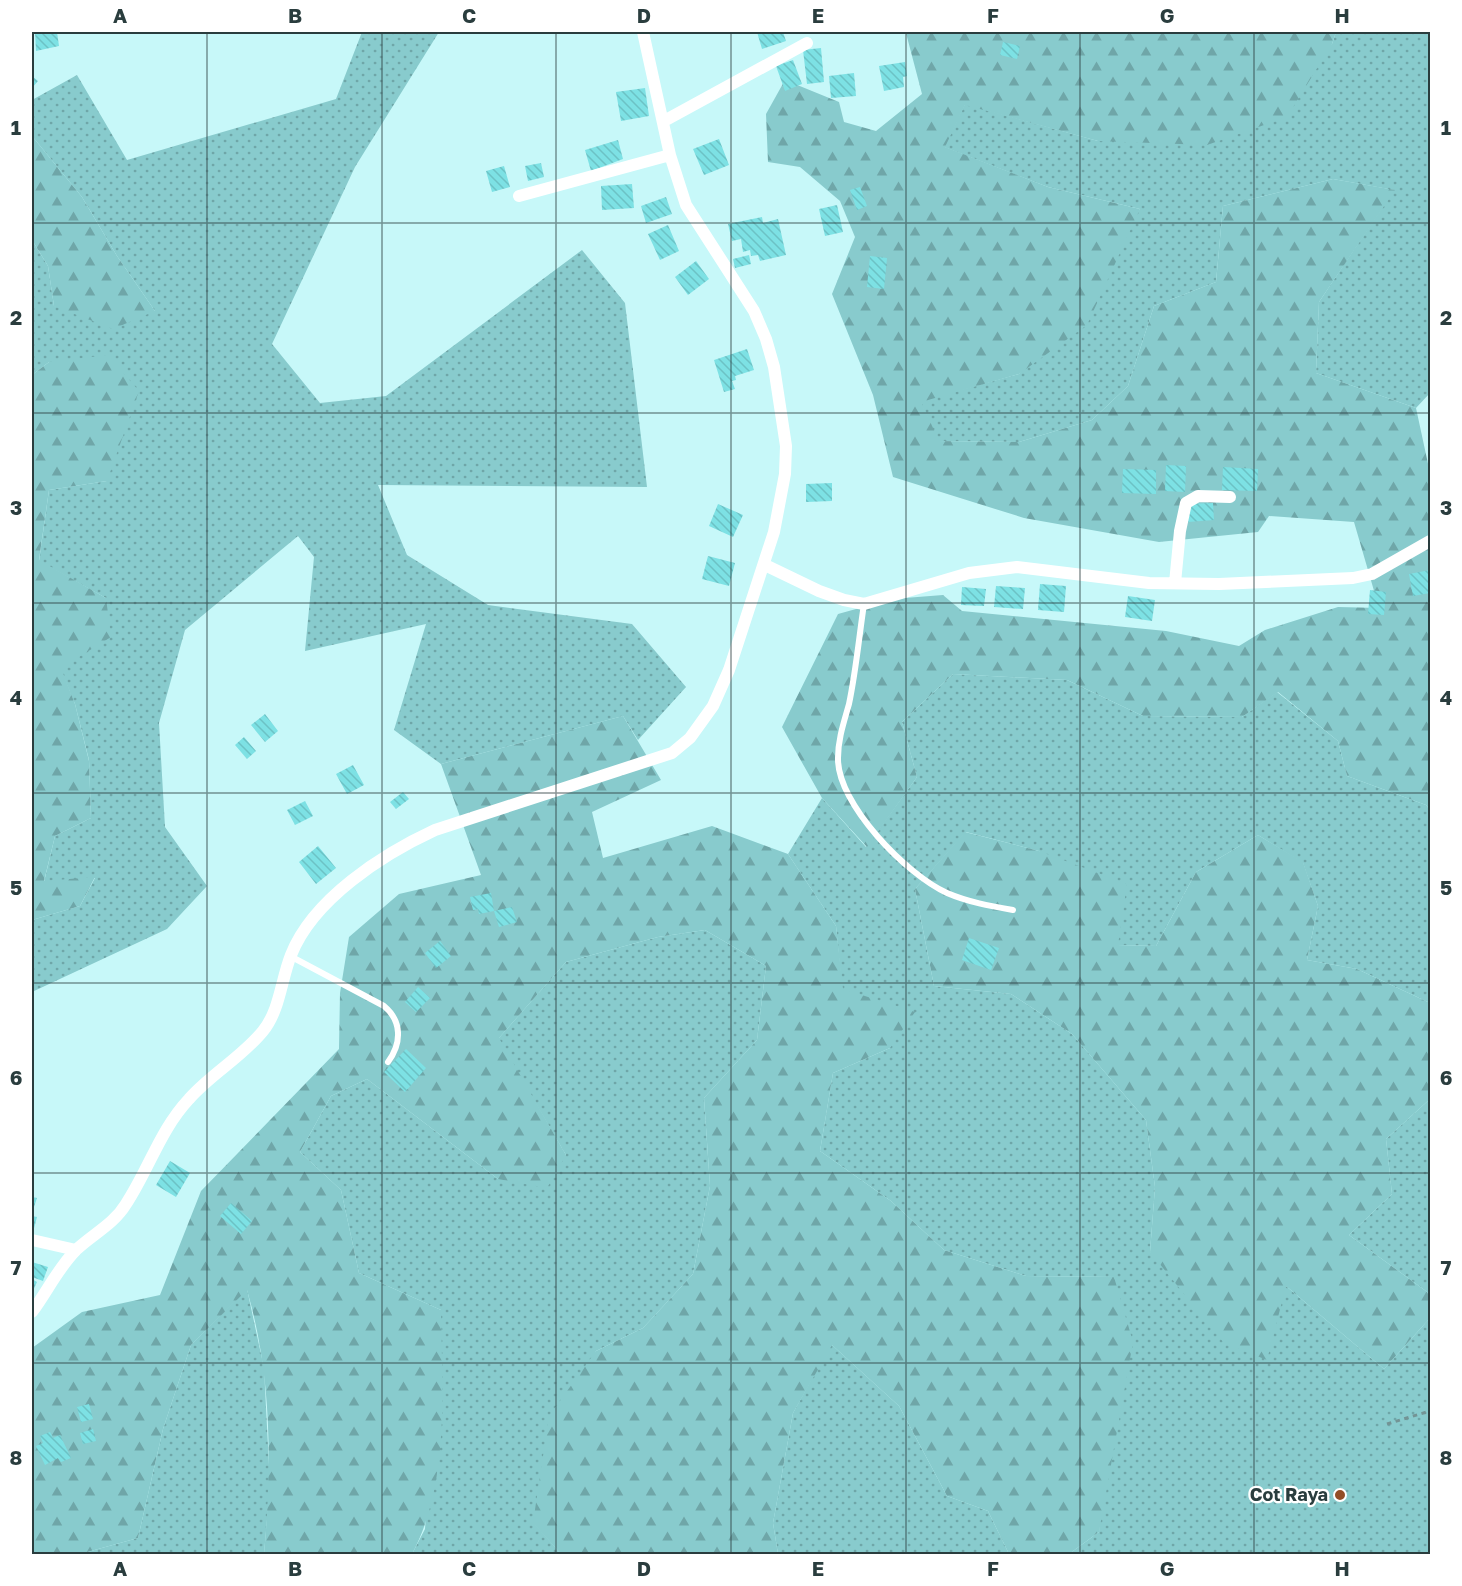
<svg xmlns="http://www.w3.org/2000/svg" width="1462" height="1586" viewBox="0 0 1462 1586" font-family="'Golos Text',sans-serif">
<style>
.grass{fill:url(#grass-dots)}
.forest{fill:url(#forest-firs)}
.building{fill:url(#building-back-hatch)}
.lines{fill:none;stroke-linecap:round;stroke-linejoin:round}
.path{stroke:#739495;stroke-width:3;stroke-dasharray:4.5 4.5;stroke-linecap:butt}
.lane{stroke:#fff;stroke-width:6}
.street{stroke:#fff;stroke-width:12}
.grid{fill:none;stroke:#2a3d3e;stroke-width:1.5;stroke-opacity:0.55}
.poi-dot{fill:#934d26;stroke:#fff;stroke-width:2}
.labels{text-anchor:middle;stroke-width:4.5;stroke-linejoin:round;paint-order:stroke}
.poi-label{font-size:18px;font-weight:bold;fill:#2a3d3e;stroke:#fff;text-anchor:end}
.neatline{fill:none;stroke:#2a3d3e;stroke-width:2}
.grid-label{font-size:20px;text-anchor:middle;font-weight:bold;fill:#2a3d3e}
</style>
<defs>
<pattern id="grass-dots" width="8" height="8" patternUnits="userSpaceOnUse" patternTransform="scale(1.5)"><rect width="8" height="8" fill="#88cbcd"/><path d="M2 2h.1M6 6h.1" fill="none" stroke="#6fa6a8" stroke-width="1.8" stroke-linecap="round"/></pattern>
<pattern id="forest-firs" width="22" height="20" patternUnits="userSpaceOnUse" patternTransform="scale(1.5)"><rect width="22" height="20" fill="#88cbcd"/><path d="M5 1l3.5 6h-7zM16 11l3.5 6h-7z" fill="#6fa6a8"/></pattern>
<pattern id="building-back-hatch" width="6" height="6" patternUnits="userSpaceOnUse" patternTransform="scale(1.5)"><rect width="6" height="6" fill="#7de1e4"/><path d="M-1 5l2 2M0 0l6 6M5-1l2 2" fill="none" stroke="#6cc2c5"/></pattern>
</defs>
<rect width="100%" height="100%" fill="#c7f8f9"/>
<path class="grass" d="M362 32H439L355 167 272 344 320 403 386 396 582 250 625 303 647 487 378 485 407 555 488 605 632 624 686 687 638 740 623 716 441 764 394 730 426 624 305 651 314 557 298 536 185 630 159 723 165 827 207 886 167 929 32 992V920L80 906 95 878 44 882 55 836 91 818 89 760 75 704 60 668 106 598 39 561 49 490 107 481 49 362 32 375V240L48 266 54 306 155 311 117 256 82 197 32 136V100L77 75 127 160 336 99Z
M1336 32H1430V393L1416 408 1316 373 1319 302 1394 190 1333 179 1223 206 1216 282 1154 306 1128 386 1092 420 1019 442 938 441 920 401 1019 374 1140 209 1048 187 944 147 965 104 1098 141 1332 44Z
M953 674 1067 680 1143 716 1242 717 1277 692 1338 741 1347 776 1426 805 1430 810V1003L1357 969 1307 960 1318 906 1303 863 1258 835 1196 872 1156 946 1118 945 1039 851 966 832 915 889 934 986 1011 994 1072 1034 1146 1120 1155 1187 1150 1252 1286 1286 1384 1369 1430 1318V1554H1069L1099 1532 1114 1277 1026 1276 944 1250 891 1201 820 1151 833 1073 890 1048 842 989 836 926 788 854 822 798 866 847 917 777 902 722Z
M705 930 766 966 757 1040 704 1098 710 1186 693 1274 643 1328 596 1351 534 1523 561 1554H412L425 1529 441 1310 359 1273 341 1190 300 1152 331 1096 367 1079 498 1179 566 1155 498 1039 566 962 658 937Z
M1430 1099V1294L1349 1235 1392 1194 1386 1139Z
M247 1289 264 1368 270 1485 264 1554H80L138 1538 163 1429 191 1345Z
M831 1344 899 1406 947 1496 988 1511 1009 1554H778L773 1523 793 1413Z"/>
<path class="forest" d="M920 32H1336L1332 44 1287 117 1207 145 1098 141 965 105 945 147 1048 187 1140 209 1087 325 1019 374 921 402 939 441 1019 442 1092 420 1128 386 1154 306 1216 282 1223 206 1333 179 1395 190 1319 302 1316 373 1416 408 1430 473V810L1426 805 1347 776 1338 741 1278 692 1242 717 1143 716 1067 680 953 674 902 722 917 777 867 847 822 798 782 727 838 614 892 599 943 595 962 611 1166 631 1239 646 1265 630 1338 607 1379 608 1354 522 1269 516 1258 532 1159 542 1024 518 893 477 873 395 832 294 855 237 840 201 800 167 768 162 766 114 785 80 839 102 844 122 876 131 922 94 906 33Z
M32 136 82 197 117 256 155 311 113 329 54 306 48 266 32 240Z
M108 355 139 391 107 481 49 490 39 560 106 598 111 637 61 668 75 704 89 761 91 818 55 836 44 881 95 877 80 906 32 920V375L49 362Z
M623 716 661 780 592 812 603 858 712 826 788 854 836 926 843 989 915 1012 890 1048 833 1073 820 1151 891 1201 944 1250 1026 1276 1114 1277 1133 1342 1099 1532 1069 1554H1009L988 1511 947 1496 899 1406 832 1345 793 1413 773 1523 778 1554H561L533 1523 549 1416 596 1351 643 1328 693 1274 710 1186 704 1098 757 1040 766 966 705 930 658 937 566 962 499 1038 566 1155 547 1188 498 1179 367 1079 331 1096 300 1152 341 1190 359 1273 441 1310C442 1389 450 1483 412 1554H264C272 1467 272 1375 247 1290L191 1345 163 1429 138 1538 80 1554H32V1348L82 1312 160 1295 201 1191 339 1049 340 993 349 937 399 894 481 875 441 764Z
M965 832 1039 851 1127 884 1118 945 1156 946 1196 872 1258 835 1303 862 1318 906 1307 960 1357 969 1430 1003V1099L1386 1139 1392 1194 1349 1235 1430 1294V1318L1384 1369 1286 1286 1267 1360 1224 1343 1150 1252 1155 1187 1146 1120 1072 1034 1011 994 934 986 915 889Z"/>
<path class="building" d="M35 32H57L59 46 36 51Z
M757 32H783L786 41 762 49Z
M1003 42 1020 46 1017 59 1000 55Z
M821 48 824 82 807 84 803 50Z
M793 60 802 84 785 91 776 66Z
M905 62 907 76 903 77 904 87 884 91 879 66Z
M854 73 856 96 831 98 829 76Z
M32 76 38 81 32 88Z
M645 88 649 116 621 121 616 92Z
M719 139 729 165 704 175 693 149Z
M618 140 623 159 591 171 585 150Z
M541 163 544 177 528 181 525 166Z
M504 166 510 187 492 192 486 171Z
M632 184 634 208 602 210 601 186Z
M860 187 867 206 857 210 850 190Z
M666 197 672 214 646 223 641 206Z
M837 205 843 232 825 236 819 209Z
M762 217 763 223 778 219 786 255 760 261 758 255 751 256 750 250 743 252 741 239 732 241 728 224Z
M668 225 679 251 660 260 648 234Z
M749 255 751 264 735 268 733 259Z
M870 256 887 258 884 289 867 287Z
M696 261 709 279 688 295 675 277Z
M747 349 754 370 735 376 736 380 732 381 735 389 724 392 714 360Z
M1166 465 1186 466 1185 492 1165 491Z
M1223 467 1258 469 1257 491 1222 490Z
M1123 469 1156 470V494L1122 493Z
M832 483V501L806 502V484Z
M1213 503 1214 520 1188 522 1187 504Z
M718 504 743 515 733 537 709 526Z
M708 556 735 563 729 586 702 579Z
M1430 570V593L1413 596 1409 574Z
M1040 584 1066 586 1064 612 1038 610Z
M996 586 1025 588 1023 609 994 607Z
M962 587 986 589 984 606 961 605Z
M1370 590 1386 592 1384 615 1368 614Z
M1128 596 1155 600 1152 621 1125 617Z
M265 714 278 731 265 742 251 725Z
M244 737 256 751 247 759 235 745Z
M353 765 364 785 347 794 336 774Z
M403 792 409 799 396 809 390 802Z
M305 801 313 816 295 825 287 810Z
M318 846 336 868 316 884 299 862Z
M491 893 494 911 479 914 478 909 473 910 470 897Z
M512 907 517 922 499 927 494 911Z
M969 938 999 948 991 970 962 960Z
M440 941 451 956 436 968 425 953Z
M418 987 430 998 416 1012 405 1002Z
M406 1049 426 1068 405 1092 384 1072Z
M170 1161 190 1173 176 1197 156 1185Z
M32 1197 37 1198 34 1207 32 1206Z
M231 1203 252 1221 241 1234 220 1216Z
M32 1216 37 1217 32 1236Z
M32 1262 48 1267 43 1281 32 1277Z
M32 1279 37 1282 32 1293Z
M89 1404 93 1419 81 1422 77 1407Z
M93 1429 96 1441 83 1444 80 1433Z
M50 1432 53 1438 60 1435 71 1458 61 1462 58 1458 45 1465 36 1446 43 1443 40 1436Z"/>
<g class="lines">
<path class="path" d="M1387 1424 1430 1411"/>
<path class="lane" d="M864 604C859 637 856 671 849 704 844 722 838 739 838 758 837 804 907 875 947 893 968 902 990 906 1013 910
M290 956 384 1006C402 1021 402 1043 388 1062"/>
<path class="street" d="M664 121 807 43
M519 196 670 155
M765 565 819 591 844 600 864 604 969 573 1017 567 1149 583 1219 584 1353 578 1372 574 1430 541
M1175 583 1180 531 1186 503 1198 496 1230 497
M32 1240 76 1250
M32 1312C47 1292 58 1268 76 1250 93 1234 114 1224 126 1204 149 1169 160 1130 189 1099 211 1074 242 1057 263 1031 280 1010 281 980 291 955 313 899 383 854 435 830L672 753 690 738 713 706 729 670 774 532 785 474 786 446 774 367 766 339 754 311 686 205 670 155 643 32"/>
</g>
<path class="grid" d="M207 32V1554M382 32V1554M556 32V1554M731 32V1554M906 32V1554M1080 32V1554M1254 32V1554M32 223H1430M32 413H1430M32 603H1430M32 793H1430M32 983H1430M32 1173H1430M32 1363H1430"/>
<circle class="poi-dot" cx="1340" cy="1495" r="6"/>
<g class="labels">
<g class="poi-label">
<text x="1328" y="1501">Cot Raya</text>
</g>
</g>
<rect width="1462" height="1586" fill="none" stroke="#ffffff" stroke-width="66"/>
<rect x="33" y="33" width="1396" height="1520" class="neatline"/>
<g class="grid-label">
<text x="120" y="23">A</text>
<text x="295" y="23">B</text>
<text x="469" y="23">C</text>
<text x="644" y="23">D</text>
<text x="818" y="23">E</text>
<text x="993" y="23">F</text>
<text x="1167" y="23">G</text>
<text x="1342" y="23">H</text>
<text x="16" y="135">1</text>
<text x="1446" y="135">1</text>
<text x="16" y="325">2</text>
<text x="1446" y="325">2</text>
<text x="16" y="515">3</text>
<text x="1446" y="515">3</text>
<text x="16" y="705">4</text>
<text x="1446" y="705">4</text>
<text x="16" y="895">5</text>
<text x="1446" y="895">5</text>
<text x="16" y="1085">6</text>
<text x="1446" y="1085">6</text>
<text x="16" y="1275">7</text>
<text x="1446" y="1275">7</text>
<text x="16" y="1465">8</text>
<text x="1446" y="1465">8</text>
<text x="120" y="1576">A</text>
<text x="295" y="1576">B</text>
<text x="469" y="1576">C</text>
<text x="644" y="1576">D</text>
<text x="818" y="1576">E</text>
<text x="993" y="1576">F</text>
<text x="1167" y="1576">G</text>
<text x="1342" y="1576">H</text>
</g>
</svg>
